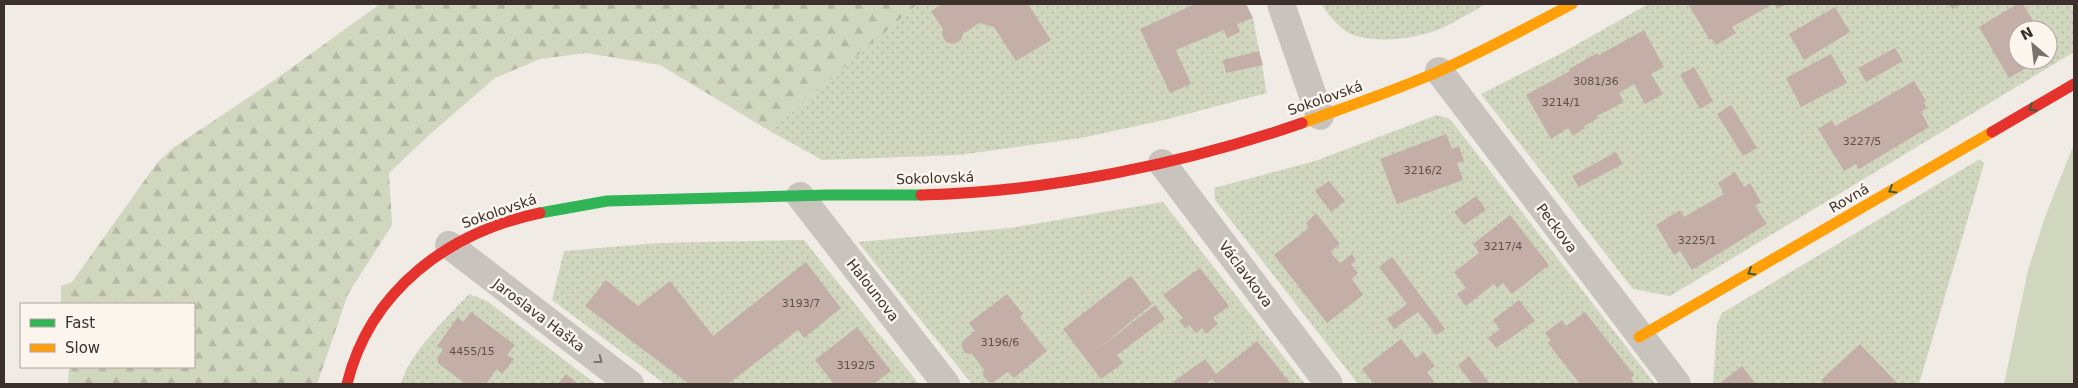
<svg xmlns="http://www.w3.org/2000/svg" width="2078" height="388" viewBox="0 0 2078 388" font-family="'DejaVu Sans',sans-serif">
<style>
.grass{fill:#d1d6bf}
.forest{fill:url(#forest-firs)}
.garden{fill:url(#garden-dots);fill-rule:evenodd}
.building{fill:#c3afa7}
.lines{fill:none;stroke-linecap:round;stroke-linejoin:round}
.street{stroke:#c9c3be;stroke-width:28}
.fast{stroke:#30b455;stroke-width:11}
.slow{stroke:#ff9f0a;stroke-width:11}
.jam{stroke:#e5322d;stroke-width:11}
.oneway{stroke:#375e3a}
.oneway2{stroke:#7b726d}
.labels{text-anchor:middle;stroke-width:5;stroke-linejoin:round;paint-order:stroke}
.number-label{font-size:11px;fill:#5d504a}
.street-label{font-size:14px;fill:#3b302b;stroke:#fbf5ee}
</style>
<defs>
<pattern id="forest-firs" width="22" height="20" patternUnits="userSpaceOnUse" patternTransform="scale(1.25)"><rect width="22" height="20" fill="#d1d6bf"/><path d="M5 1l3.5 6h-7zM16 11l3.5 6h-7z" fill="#b4b8a4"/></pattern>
<pattern id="garden-dots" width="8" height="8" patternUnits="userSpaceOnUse" patternTransform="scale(1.25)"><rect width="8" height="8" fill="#d1d6bf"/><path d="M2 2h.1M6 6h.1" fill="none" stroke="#b4b8a4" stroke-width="1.8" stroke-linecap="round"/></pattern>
</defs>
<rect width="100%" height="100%" fill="#f0ebe5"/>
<path class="grass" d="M2074 144V384H2004L2028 270 2045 217Z"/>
<path class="forest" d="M380 4H918L770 131 660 65 586 53 540 59 495 78 429 135 389 173 392 225 348 294 317 384H68L69 367H194V304H61V286L72 282 157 163 173 148 276 79Z"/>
<path class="garden" d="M918 4H1246L1253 18 1267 93 1164 120 1081 138 959 155 822 160 770 131Z
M1321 4H1486C1471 12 1457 21 1442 28 1418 39 1375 44 1351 34 1339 29 1328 14 1321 4Z
M1648 4H2074V52L1670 296 1633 289 1481 94 1562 53ZM2018 30H2048V60H2018Z
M1437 115 1450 119 1655 384H1358L1215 200 1214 188 1315 161Z
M1980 159 1984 164 1919 384H1713L1717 324 1722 313Z
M1163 202 1305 384H972L858 242 1010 228Z
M804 240 919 384H665L552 300 564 251 658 243Z
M469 294 487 301 596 384H401C409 353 447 318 469 294Z"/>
<path class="building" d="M942 4H1028L1051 40 1016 61 994 27 979 23 963 34 961 40 954 44 946 42 942 35 943 29 931 11Z
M1195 4H1246L1253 18 1237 24 1240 32 1227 38 1224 30 1176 50 1191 84 1170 93 1140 29Z
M1688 4H1773L1732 27 1736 33 1716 45 1712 39 1710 40Z
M1774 4H1787L1777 9Z
M1949 4H1962L1952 9Z
M2017 4H2023L2039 30H2018V60H2040L2009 78 1979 27Z
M1835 7 1850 32 1804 60 1789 34Z
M1644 30 1664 67 1651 74 1663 94 1645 104 1634 84 1619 93 1624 102 1597 116 1598 118 1584 126 1585 128 1573 136 1568 128 1551 139 1526 95 1570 71 1569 69 1597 53 1599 55Z
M2048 45 2053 53 2048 55Z
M1895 48 1903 61 1866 82 1858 68Z
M1259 51 1263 65 1226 73 1223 60Z
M1831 54 1847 83 1801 107 1786 78Z
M1694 67 1713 101 1700 109 1680 75Z
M1914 81 1926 101 1924 103 1927 108 1921 112 1929 127 1859 169 1856 164 1844 171 1818 129 1832 120 1835 126Z
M1731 105 1757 148 1743 156 1717 114Z
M1446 134 1452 149 1459 146 1464 161 1457 163 1463 180 1397 204 1380 159Z
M1616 152 1623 164 1579 187 1572 176Z
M1735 172 1744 187 1750 183 1761 202 1755 206 1767 224 1692 270 1680 251 1674 255 1656 225 1680 210 1684 217 1724 194 1718 183Z
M1329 181 1345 201 1331 212 1315 191Z
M1476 196 1486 210 1464 225 1454 212Z
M1316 213 1340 244 1330 252 1340 263 1352 254 1356 261 1351 264 1358 273 1352 279 1363 295 1327 323 1274 255 1309 228 1306 223Z
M1510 215 1549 265 1512 294 1503 283 1497 288 1494 284 1466 306 1457 294 1466 288 1454 272 1479 253 1473 244Z
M1392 257 1445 329 1436 335 1418 312 1394 329 1387 319 1407 304 1379 267Z
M806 262 841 308 804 338 798 330 728 384H689L585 306 606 280 638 306 670 281 713 336Z
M1200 268 1229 306 1213 318 1218 324 1206 334 1202 328 1196 333 1189 325 1185 328 1179 321 1183 318 1163 295Z
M1131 276 1152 304 1098 349 1155 305 1165 319 1117 355 1123 363 1101 379 1063 329Z
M1007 294 1023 314 1020 317 1047 351 1014 378 1008 372 992 383 989 382 983 376 984 370 972 354 965 353 961 345 964 340 975 331 969 323Z
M1519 300 1535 321 1496 348 1488 338 1500 329 1493 320Z
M471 312 515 345 507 355 514 359 502 374 497 369 486 384H466L439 364 437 359 443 349 437 346 458 317 463 322Z
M1585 312 1634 375 1631 378 1635 384H1580L1548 343 1551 340 1545 333 1562 320 1566 326Z
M857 327 891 371 874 384H834L815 360Z
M1401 339 1416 358 1424 352 1435 366 1427 372 1436 384H1374L1362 369Z
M1257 341 1291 384H1216L1212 379 1206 384H1170L1205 359 1216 374Z
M1860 344 1898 384H1821L1823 382 1821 380Z
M1469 356 1490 384H1472L1458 365Z
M1742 366 1756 384H1719Z
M566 374 578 384H558Z"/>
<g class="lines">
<path class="street" d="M1281 4 1320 116
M1439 71 1677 384
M1162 163 1329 384
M800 196 946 384
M449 245 630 384"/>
<path class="fast" d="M540 213 607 201 827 195H921"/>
<path class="slow" d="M1302 123C1346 107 1391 92 1435 73 1482 52 1527 28 1572 4
M1639 337 1992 132"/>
<path class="jam" d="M1992 132 2074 84
M921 195C1046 192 1184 164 1302 123
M347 384C370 290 449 232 540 213"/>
</g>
<defs><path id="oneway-chevron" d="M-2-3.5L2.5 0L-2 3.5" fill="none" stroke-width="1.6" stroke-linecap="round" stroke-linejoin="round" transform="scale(1.25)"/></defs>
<g class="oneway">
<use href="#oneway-chevron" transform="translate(2032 108) rotate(150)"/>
<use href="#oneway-chevron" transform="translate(1892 190) rotate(150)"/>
<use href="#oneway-chevron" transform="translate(1751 272) rotate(150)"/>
</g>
<use class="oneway2" href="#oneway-chevron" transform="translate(599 360) rotate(37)"/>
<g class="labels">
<g class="number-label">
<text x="1596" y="85">3081/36</text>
<text x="1561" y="106">3214/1</text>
<text x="1862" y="145">3227/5</text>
<text x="1423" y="174">3216/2</text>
<text x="1697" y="244">3225/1</text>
<text x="1503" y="250">3217/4</text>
<text x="801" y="307">3193/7</text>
<text x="1000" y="346">3196/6</text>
<text x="472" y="355">4455/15</text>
<text x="856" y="369">3192/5</text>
</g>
<g class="street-label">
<text transform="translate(1325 98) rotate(-19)" y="5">Sokolovská</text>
<text transform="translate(935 178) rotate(-2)" y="5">Sokolovská</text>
<text transform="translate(1849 198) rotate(-30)" y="5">Rovná</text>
<text transform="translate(499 211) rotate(-19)" y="5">Sokolovská</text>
<text transform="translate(1557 228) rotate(53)" y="5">Peckova</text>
<text transform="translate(1246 274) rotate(53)" y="5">Václavkova</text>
<text transform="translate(873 290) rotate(52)" y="5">Halounova</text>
<text transform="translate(539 315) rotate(37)" y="5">Jaroslava Haška</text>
</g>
</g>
<rect width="2078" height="388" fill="none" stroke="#3b302b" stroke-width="10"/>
<rect x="20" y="303" width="175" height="65" fill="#fbf5ee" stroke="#aea6a0"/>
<rect x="30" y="319" width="25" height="8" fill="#30b455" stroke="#aea6a0"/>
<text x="65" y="328" font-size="15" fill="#3b302b">Fast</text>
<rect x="30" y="344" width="25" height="8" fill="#ff9f0a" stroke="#aea6a0"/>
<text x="65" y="353" font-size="15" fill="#3b302b">Slow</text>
<g transform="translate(2033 45) rotate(332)"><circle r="24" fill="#fbf5ee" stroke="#aea6a0"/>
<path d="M0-4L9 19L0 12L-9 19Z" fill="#7a716c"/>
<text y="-8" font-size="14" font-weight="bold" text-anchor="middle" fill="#3b302b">N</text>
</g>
</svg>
